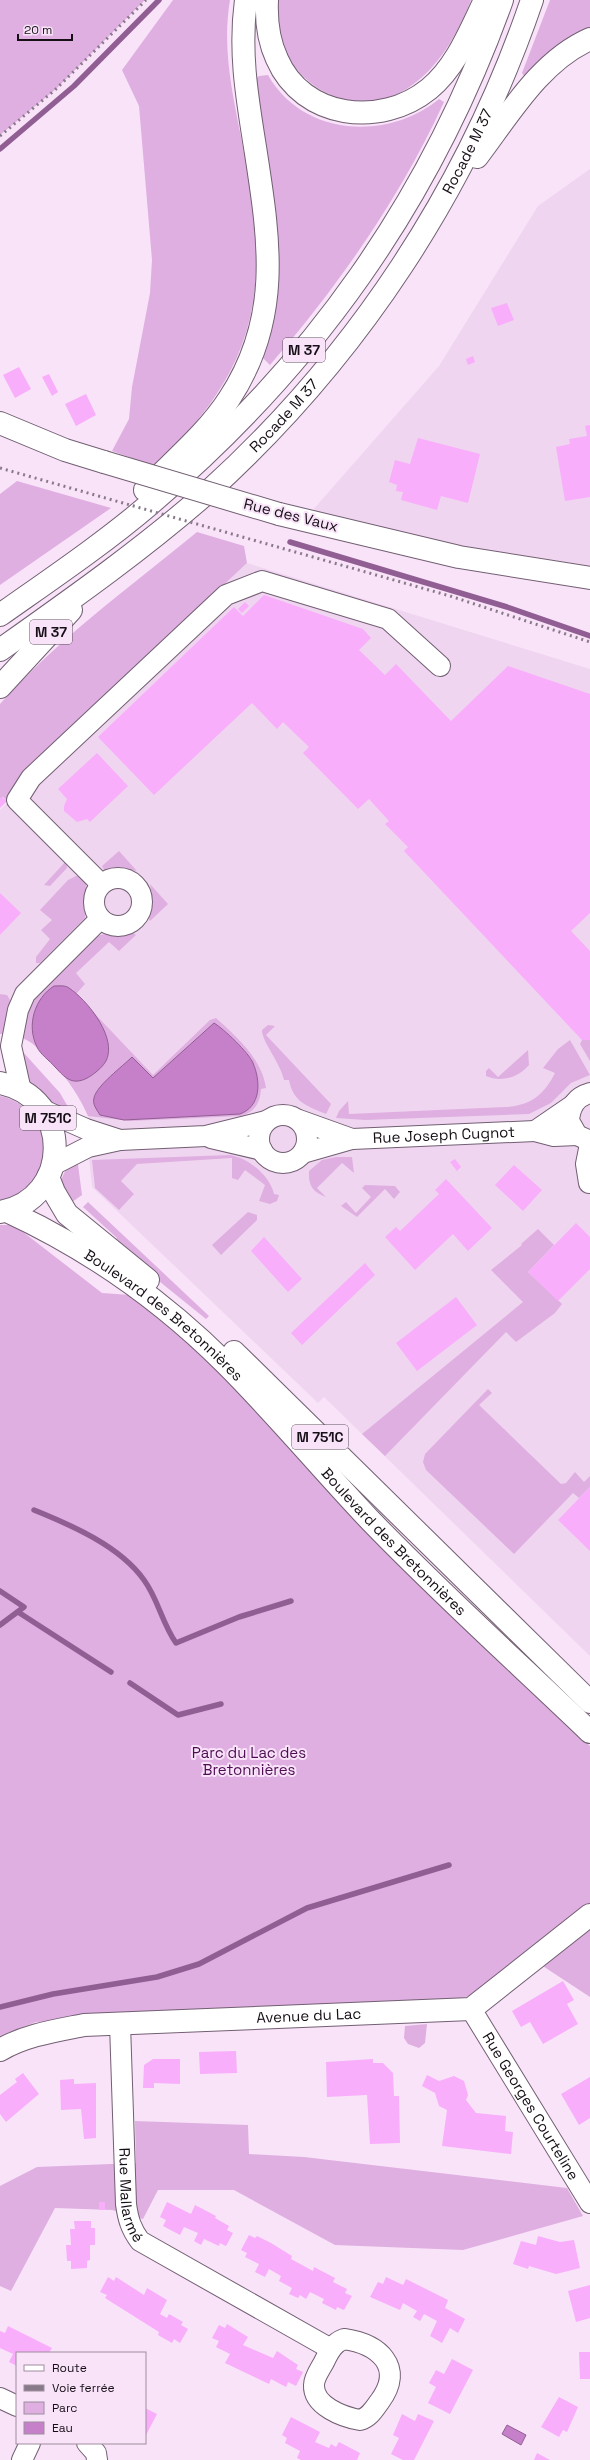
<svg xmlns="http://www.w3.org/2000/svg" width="590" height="2460" viewBox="0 0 590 2460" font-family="'Space Grotesk',sans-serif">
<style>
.built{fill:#f0d5f0}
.green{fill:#dfafe1}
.water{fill:#c680c9;stroke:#915e93}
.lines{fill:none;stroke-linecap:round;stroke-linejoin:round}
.stream{stroke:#915e93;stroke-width:5.5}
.building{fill:#f8aefa}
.minor-casing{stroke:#725f72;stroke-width:22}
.tertiary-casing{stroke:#725f72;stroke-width:24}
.primary-casing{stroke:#725f72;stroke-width:24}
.trunk-casing{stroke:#725f72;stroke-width:24}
.minor{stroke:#fff;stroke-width:20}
.tertiary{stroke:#fff;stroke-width:22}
.primary{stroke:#fff;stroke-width:22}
.trunk{stroke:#fff;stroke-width:22}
.rail{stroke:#897a89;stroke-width:3;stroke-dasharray:2 4;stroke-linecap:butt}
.tertiary-bridge-casing{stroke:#725f72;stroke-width:24;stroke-linecap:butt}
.tertiary-bridge{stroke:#fff;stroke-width:22}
.labels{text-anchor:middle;stroke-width:4;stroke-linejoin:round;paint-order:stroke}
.shield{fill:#f9e3f9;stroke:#5a4f5a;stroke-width:1}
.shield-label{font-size:14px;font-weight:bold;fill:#160f16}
.street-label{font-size:15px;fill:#160f16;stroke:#f9e3f9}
.park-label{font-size:15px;fill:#4e0d52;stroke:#f9e3f9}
</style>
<rect width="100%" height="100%" fill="#f9e3f9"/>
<path class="built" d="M590 169V578L305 519 439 366 538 206Z
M247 563 590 669V1656L324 1397 318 1403 92 1187 86 1129 88 1116 82 1101 69 1082 30 1041 3 1034 10 1005 2 994H0V810L8 802 23 773Z"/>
<path class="green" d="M0 0H145L56 89 0 135Z
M173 0H230C222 47 232 91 241 137 270 280 266 362 154 466L112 451 129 419 132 387 150 293 152 260 139 106 122 70Z
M277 0H471C458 33 439 68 408 88 363 118 301 95 283 45 277 30 277 16 277 0Z
M550 0H590V29L524 76 522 73Z
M268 75C303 137 388 141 439 99L444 102C400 198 339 285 270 365L260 355 278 241 271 183 254 80 259 76Z
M17 481 111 508 0 585V494Z
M197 532 244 546 247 563 23 773 8 802 3 797 0 799V704C58 639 130 587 197 532Z
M119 851 137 871 119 867 104 870 102 866Z
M66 861 67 868 50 886 44 885Z
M76 876H83L86 883 85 918 40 963H36V957L50 939 41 930 52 920 40 910 68 880Z
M150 884 168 904 150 921 148 918 153 902Z
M133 933 136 935 119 951 109 942 76 973 85 984 76 994 153 1075 210 1020 216 1018C237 1037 262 1059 266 1088L261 1089C260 1104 254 1112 241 1116L130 1121 88 1116C78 1091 47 1049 23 1038L28 1013 36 994 95 938C105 930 121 937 133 933Z
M0 994 7 995 10 1000 3 1034H0Z
M268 1025 275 1026 266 1035 331 1104 326 1114C307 1106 293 1102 289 1080H284C281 1064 261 1040 262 1030Z
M570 1040 590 1075 571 1083 551 1103 529 1114 365 1120 336 1118 339 1111 348 1101 349 1114 505 1107C530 1106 544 1095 555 1073L543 1068 558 1049Z
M582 1040H590V1061L580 1044Z
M528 1050 529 1065C519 1077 502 1083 486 1076V1071L489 1068 498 1077Z
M20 1052H23L60 1093 75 1119 56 1108 45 1095 24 1077Z
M0 1096C39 1103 58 1152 32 1183 23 1193 12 1197 0 1201Z
M230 1155C248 1158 270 1175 274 1194L279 1195 277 1201 270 1204 259 1201 265 1185 245 1170 238 1180 232 1178V1158L137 1164 121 1181 134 1194 119 1210 95 1188 92 1160Z
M77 1157 82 1195 68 1205 61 1180 67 1167Z
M336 1157H352L354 1173 342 1163 317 1188 326 1197C313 1192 308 1186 309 1171L322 1160Z
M365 1185 395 1186 400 1192 394 1199 385 1189 357 1217 341 1206 346 1202 356 1213 371 1197 362 1188Z
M88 1202 209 1316 206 1319 113 1244 117 1238 83 1207Z
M248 1212 257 1215V1220L221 1255 212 1245Z
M0 1225H14L102 1293 130 1295 190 1339 274 1429 309 1470 368 1530 590 1746V1997L526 1955 480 1993 446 2002 36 2022 0 2036Z
M538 1229 554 1245 528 1272 562 1304 555 1313 516 1342 506 1332 385 1456 362 1434 523 1302 491 1270 522 1245 521 1244Z
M488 1389 492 1393 479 1405 561 1484 566 1483 575 1472 584 1482 590 1476V1487L579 1498 573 1493 514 1554 426 1470 423 1462 425 1454Z
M427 2024 425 2043 419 2048 408 2044 404 2038 405 2026Z
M135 2121 248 2125 249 2154 304 2157 567 2188 583 2216 463 2250 335 2245 234 2190H158L143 2219 112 2210 55 2208 11 2291 0 2286V2186L37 2167 136 2163Z"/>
<path class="water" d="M54 986C59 986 65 985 69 988 87 1000 113 1033 108 1055 107 1062 101 1068 96 1072 90 1077 82 1082 74 1081 66 1080 60 1072 55 1067 50 1061 40 1054 37 1047 26 1025 35 998 54 986Z
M214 1023C224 1029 249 1053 253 1063 261 1082 261 1106 240 1114L124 1120 100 1115C97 1110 92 1104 94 1098 96 1086 123 1066 132 1057L153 1078Z
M507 2425 526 2435 521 2445 502 2434Z"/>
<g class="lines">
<path class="stream" d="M0 149 74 86 159 0
M290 542 507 607 590 636
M34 1510C71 1525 120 1546 144 1580 158 1599 162 1623 176 1643L239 1617 291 1601
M0 1591 24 1607 0 1625
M18 1612 111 1672
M130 1683 178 1715 221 1704
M0 2007 53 1994 157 1977 199 1964 307 1908 449 1865"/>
</g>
<path class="building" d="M507 303 514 320 498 326 491 308Z
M473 356 475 362 468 365 466 359Z
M19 367 31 389 15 398 3 375Z
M49 374 58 392 52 396 42 377Z
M86 394 96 415 76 426 65 404Z
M590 425V497L565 501 556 447 570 444 569 439 587 436 585 426Z
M418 438 480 454 468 503 441 496 437 510 401 500 403 492 396 491 397 485 389 482 395 460 410 464Z
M264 595 363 629 371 638 359 650 385 675 396 664 451 721 508 666 590 694V913L571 931 590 951V1040H582L404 851 408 847 385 824 389 821 369 799 358 809 303 753 309 747 283 722 277 729 252 703 154 795 98 737 234 607 243 616Z
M245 602 249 606 242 613 238 609Z
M97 753 128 786 90 822 87 819 77 822 64 811V806L67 799 58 789Z
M2 797 7 801 0 808V799Z
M0 893 21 913 0 935Z
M455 1159 461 1167 457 1171 450 1162Z
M514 1165 542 1190 523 1211 495 1185Z
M446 1179 492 1228 468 1251 453 1234 415 1270 385 1237 396 1227 400 1231 439 1194 435 1190Z
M576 1223 590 1237V1269L558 1301 528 1272Z
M264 1237 302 1279 288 1292 251 1251Z
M365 1263 375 1275 302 1345 291 1333Z
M456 1297 477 1325 417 1371 396 1343Z
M590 1487V1551L558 1520Z
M563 1981 574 2000 567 2004 578 2024 543 2044 530 2022 521 2027 512 2011Z
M236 2051 237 2073 200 2074 199 2052Z
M153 2059H180V2084L154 2083V2088H143L144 2065Z
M373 2059V2063H383L393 2073 394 2096H399L400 2143 370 2144 367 2095 327 2097 326 2062Z
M23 2073 39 2094 6 2122 0 2114V2095L17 2082 15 2079Z
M427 2075 439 2081 454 2076 464 2081 468 2095 466 2100 476 2113 506 2116 505 2131 513 2132 511 2154 442 2146 447 2110 439 2106 435 2093 422 2086Z
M590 2077V2118L579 2125 561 2094Z
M74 2079V2084L96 2083V2138L84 2139 81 2109 61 2110 60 2080Z
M99 2202H105V2210H99Z
M167 2202 191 2214 195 2205 216 2216 215 2218 229 2226 227 2230 233 2233 226 2246 220 2243 219 2246 204 2239 201 2245 194 2241 198 2233 184 2227 180 2235 163 2226 166 2220 160 2217Z
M74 2221H91V2228H95V2245H90V2260L87 2261V2268L71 2269V2261H67L66 2245H71L70 2229H75Z
M249 2235 255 2238 257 2236 271 2243 292 2256 291 2259 313 2271 314 2267 335 2278 333 2282 347 2289 345 2293 352 2296 344 2310 337 2307 336 2310 322 2303 324 2299 310 2292 306 2299 300 2295 298 2298 289 2294 292 2288 279 2281 281 2276 269 2269 265 2277 255 2272 259 2264 245 2257 247 2253 241 2250Z
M538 2236 560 2242 574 2240 580 2268 556 2274 529 2266 528 2269 513 2264 521 2241 536 2245Z
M108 2277 114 2281 116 2277 144 2295 147 2288 167 2300 160 2314 167 2318 169 2314 183 2322 181 2325 188 2329 180 2343 174 2339 172 2343 158 2335 159 2332 105 2298 107 2295 100 2292Z
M386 2277 403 2285 406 2279 448 2300 445 2308 465 2319 458 2333 450 2328 442 2343 430 2336 437 2321 424 2314 420 2321 413 2317 417 2311 403 2303 400 2310 370 2297 378 2282 383 2284Z
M590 2285V2318L576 2322 568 2291Z
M227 2324 248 2337 243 2345 273 2358 277 2351 298 2365 296 2369 303 2372 296 2386 288 2382 286 2387 271 2379 269 2384 225 2363 230 2354 216 2347 219 2341 212 2338 219 2325 225 2328Z
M8 2326 52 2348 49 2353H17V2366L9 2362 13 2354 0 2348V2331L5 2333Z
M579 2352H590V2379H580Z
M452 2359 473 2370 450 2414 428 2403 436 2387 429 2383 436 2370 444 2374Z
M559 2397 578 2407 567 2432 563 2430 559 2437 541 2427Z
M145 2408 157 2414 145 2437Z
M402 2414 415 2421 418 2414 434 2421 414 2460H403L391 2454 399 2438 393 2435Z
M291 2417 320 2432 315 2442 329 2448 331 2444 336 2447 339 2442 360 2453 357 2460H301L297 2458 300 2451 285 2443 287 2438 282 2435Z
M537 2453 550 2460H534Z"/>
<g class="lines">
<defs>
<g id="minor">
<circle cx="118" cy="902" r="24"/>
<path d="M101 884 17 800 31 778 226 595 262 581 388 619 440 666"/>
<path d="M21 1091 11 1046 18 1010 25 994 100 919"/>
<path d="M590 1093C576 1097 570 1106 569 1121L577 1135 590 1141"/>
<path d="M573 1105 535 1131 554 1136 577 1135"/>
<path d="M43 1110 86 1129 120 1140"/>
<circle cx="283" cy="1139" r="24"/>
<path d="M299 1120 352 1139 303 1153"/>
<path d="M211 1138 262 1150"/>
<path id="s1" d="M352 1139 535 1131"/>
<path d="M53 1165 88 1147 120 1140 206 1136 266 1121"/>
<path d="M589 1183 586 1164 590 1144"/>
<path id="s2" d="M471 2009 590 2203"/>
<path id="s3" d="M120 2024 126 2204C128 2219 131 2229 140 2241L331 2349"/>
<path d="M344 2339C379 2344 405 2367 380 2401 374 2409 370 2417 360 2420 343 2417 313 2406 314 2385 314 2377 321 2368 324 2362 329 2352 333 2343 344 2339Z"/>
<path d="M0 2398 17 2406"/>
<path d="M87 2443 96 2453 97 2460"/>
<path d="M22 2460 30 2443"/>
</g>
<g id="tertiary">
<path d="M0 423 65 450 104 462"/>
<path d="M279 514 459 557 590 578"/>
<path id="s4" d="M0 2050C26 2035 54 2031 84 2025L471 2009 590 1915"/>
</g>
<g id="primary">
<path d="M0 1083C73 1097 73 1199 0 1212"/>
<path d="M48 1177 54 1192 67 1214 148 1280"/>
<path id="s5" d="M7 1211C87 1248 163 1301 226 1364 275 1413 320 1467 368 1518 439 1592 516 1661 590 1732"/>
<path d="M234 1352 590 1702"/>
</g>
<g id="trunk">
<path d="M267 0C266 21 268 40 277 59 303 119 381 128 429 89 456 67 470 31 485 0"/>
<path d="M477 157C509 115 540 61 590 39"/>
<path d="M145 490C173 461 207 433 229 399 283 317 269 238 255 147 247 97 239 51 246 0"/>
<path d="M0 615C51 579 103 544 150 504 313 366 430 201 502 0"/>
<path id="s6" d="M0 650C72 599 143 549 209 491 357 357 468 188 532 0"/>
<path d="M0 687 71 610"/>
</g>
</defs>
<use href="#minor" class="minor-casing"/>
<use href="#tertiary" class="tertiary-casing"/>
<use href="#primary" class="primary-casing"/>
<use href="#trunk" class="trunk-casing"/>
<use href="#minor" class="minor"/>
<use href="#tertiary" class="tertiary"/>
<use href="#primary" class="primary"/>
<use href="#trunk" class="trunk"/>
<path class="rail" d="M0 136 56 89 146 0
M0 468 450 596 590 642"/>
<defs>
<path id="tertiary-bridge" d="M104 462 279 514"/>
</defs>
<use href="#tertiary-bridge" class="tertiary-bridge-casing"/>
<use href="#tertiary-bridge" class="tertiary-bridge"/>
</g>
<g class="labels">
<g class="shield">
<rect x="283" y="338" width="42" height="24" rx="3"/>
<rect x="30" y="620" width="42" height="24" rx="3"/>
<rect x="20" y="1106" width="56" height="24" rx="3"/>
<rect x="292" y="1425" width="56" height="24" rx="3"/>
</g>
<g class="shield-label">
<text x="304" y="355">M 37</text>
<text x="51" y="637">M 37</text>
<text x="48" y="1123">M 751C</text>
<text x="320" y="1442">M 751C</text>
</g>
<g class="street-label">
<text dy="5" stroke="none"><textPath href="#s6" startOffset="692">Rocade M 37</textPath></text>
<text dy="5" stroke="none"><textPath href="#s6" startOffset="369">Rocade M 37</textPath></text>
<text transform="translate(291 515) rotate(14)" y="5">Rue des Vaux</text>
<text dy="5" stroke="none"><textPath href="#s1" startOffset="92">Rue Joseph Cugnot</textPath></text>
<text dy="5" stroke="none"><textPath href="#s5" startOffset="189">Boulevard des Bretonnières</textPath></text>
<text dy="5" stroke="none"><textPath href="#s5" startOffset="513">Boulevard des Bretonnières</textPath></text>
<text dy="5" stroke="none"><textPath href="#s4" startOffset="313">Avenue du Lac</textPath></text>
<text dy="5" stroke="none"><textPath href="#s2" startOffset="114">Rue Georges Courteline</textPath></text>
<text dy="5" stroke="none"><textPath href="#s3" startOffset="172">Rue Mallarmé</textPath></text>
</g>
<g class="park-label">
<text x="249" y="1758">Parc du Lac des<tspan x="249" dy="17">Bretonnières</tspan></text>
</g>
</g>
<rect x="16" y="2352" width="130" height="92" fill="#f9e3f9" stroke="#9e8e9e"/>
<rect x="24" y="2365" width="20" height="6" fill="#ffffff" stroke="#9e8e9e"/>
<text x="52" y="2372" font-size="12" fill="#160f16">Route</text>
<rect x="24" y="2385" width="20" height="6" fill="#897a89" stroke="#9e8e9e"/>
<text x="52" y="2392" font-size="12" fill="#160f16">Voie ferrée</text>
<rect x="24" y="2402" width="20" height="12" fill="#dfafe1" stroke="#9e8e9e"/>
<text x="52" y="2412" font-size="12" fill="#160f16">Parc</text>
<rect x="24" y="2422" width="20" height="12" fill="#c680c9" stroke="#9e8e9e"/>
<text x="52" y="2432" font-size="12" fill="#160f16">Eau</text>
<path d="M18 34v6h54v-6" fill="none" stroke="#160f16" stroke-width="2"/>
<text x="24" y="34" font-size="12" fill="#160f16" stroke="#f9e3f9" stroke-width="3" paint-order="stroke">20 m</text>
</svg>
